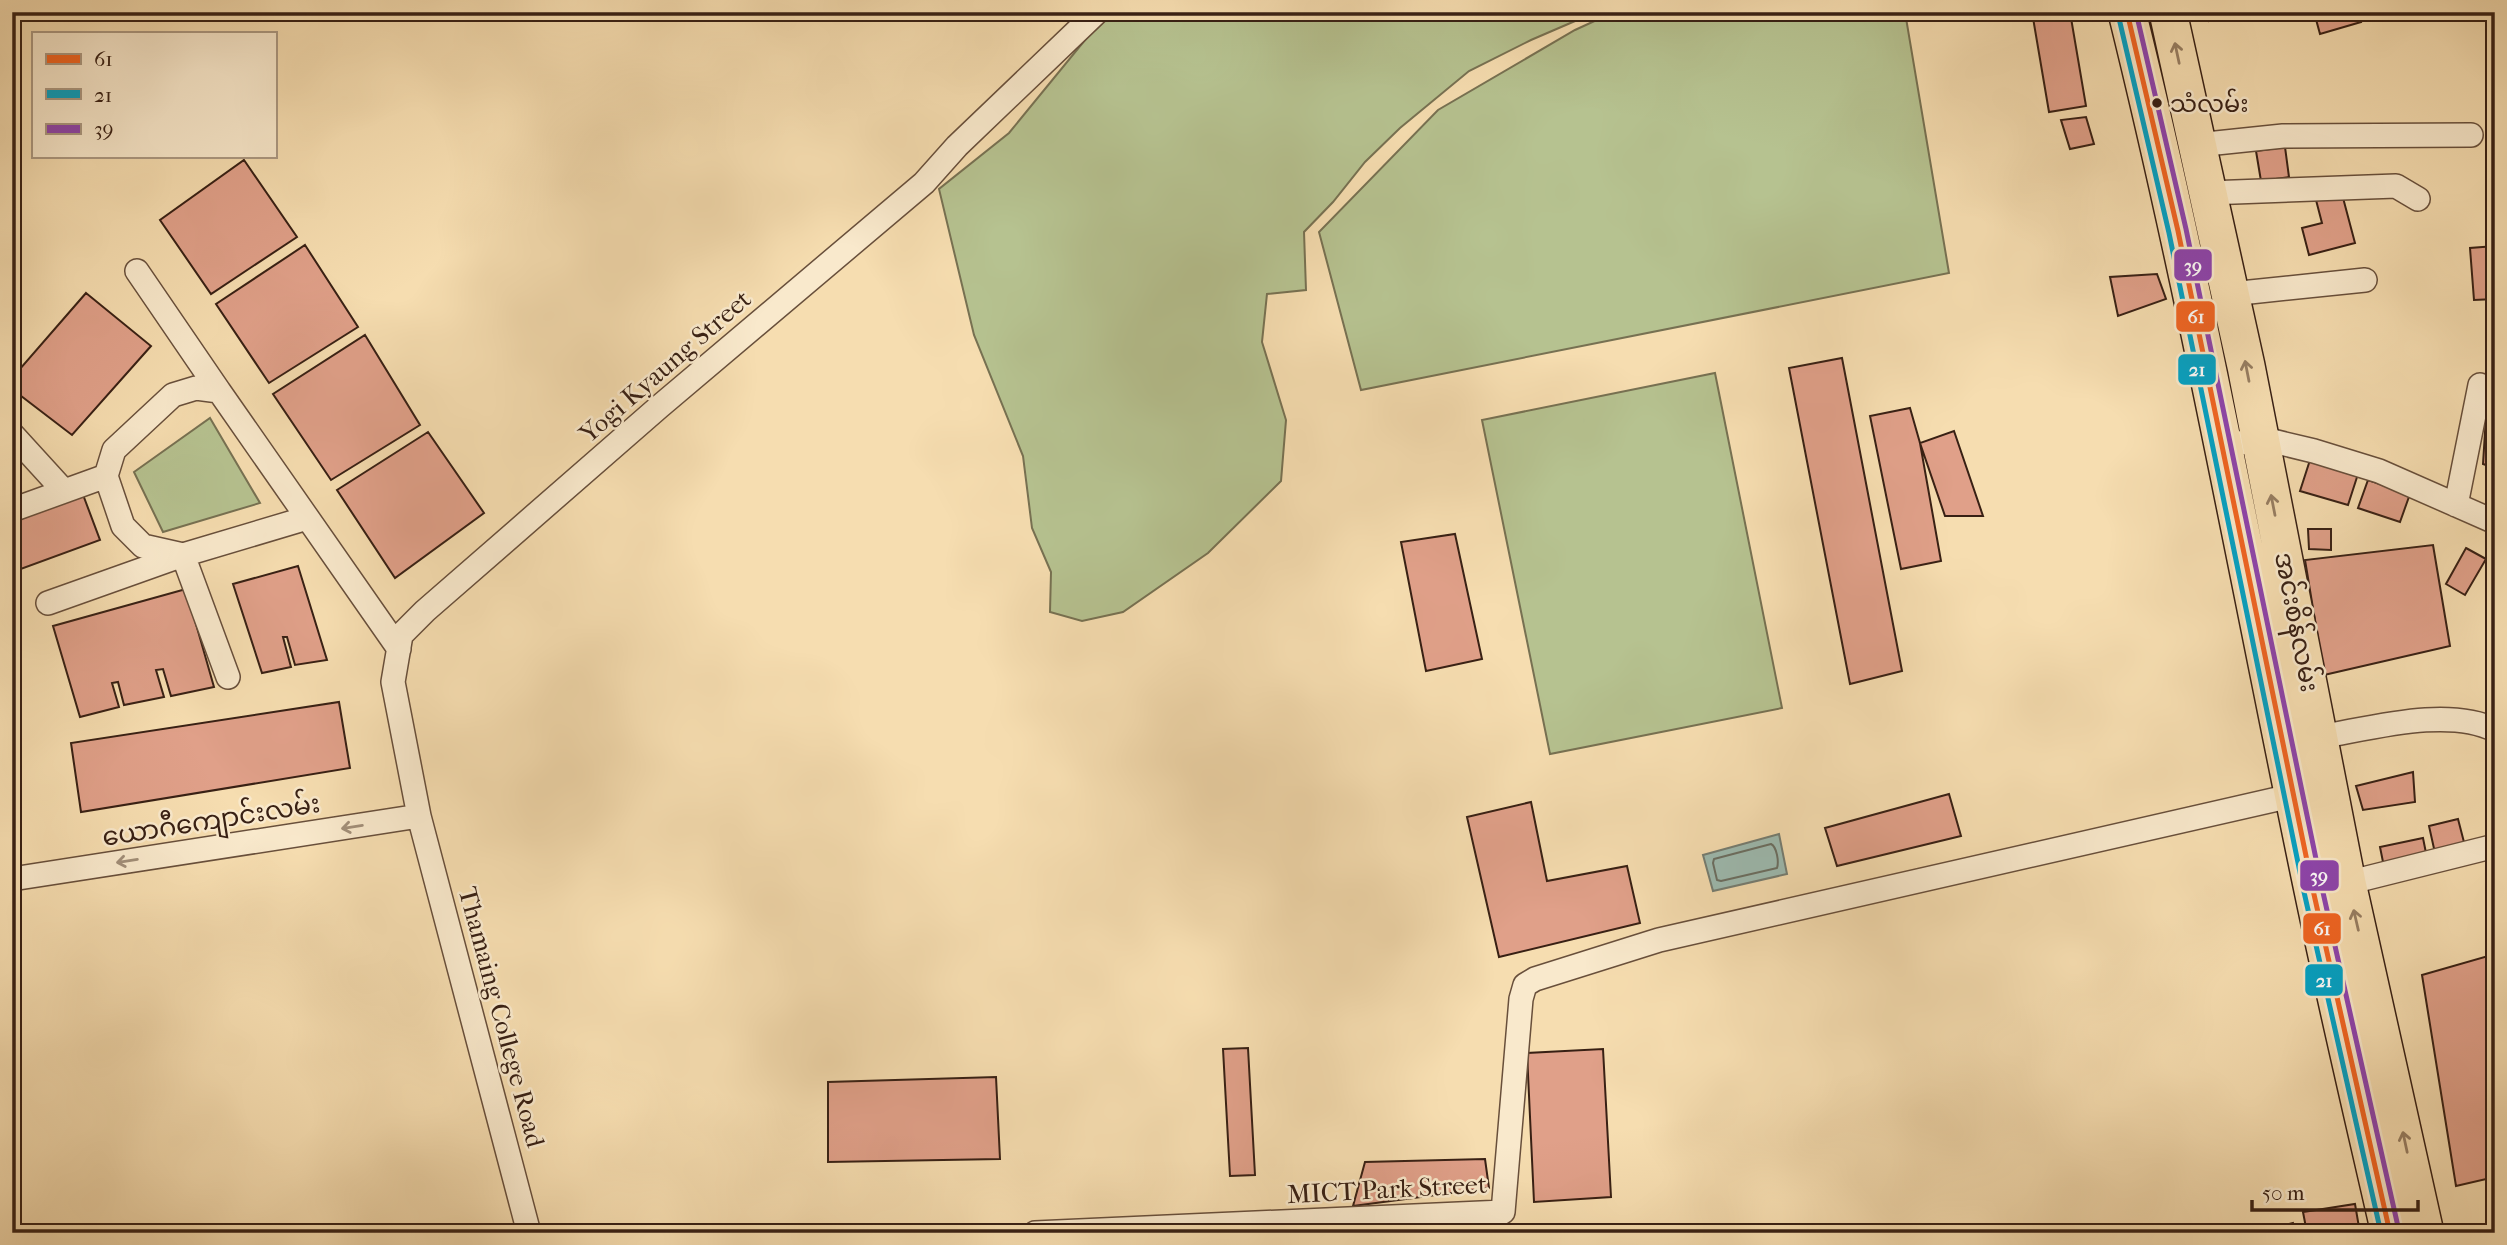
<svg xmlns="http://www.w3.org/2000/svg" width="2507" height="1245" viewBox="0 0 2507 1245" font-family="'IM FELL French Canon','Noto Sans Myanmar',serif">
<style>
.green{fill:#b6c290;stroke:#777152;stroke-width:2}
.water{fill:#9dbbb1;stroke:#757d72;stroke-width:2}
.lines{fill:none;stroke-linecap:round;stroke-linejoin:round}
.shore{stroke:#6a6e62;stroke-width:2}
.building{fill:#e0a089;stroke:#382014;stroke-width:2}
.minor-casing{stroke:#684f3b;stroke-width:26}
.primary-casing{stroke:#382014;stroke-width:40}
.minor{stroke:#f9e9cc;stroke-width:23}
.primary{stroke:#f6ddb0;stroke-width:37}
.bus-1-casing{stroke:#f9e9cc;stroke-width:10}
.bus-2-casing{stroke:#f9e9cc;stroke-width:10}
.bus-3-casing{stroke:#f9e9cc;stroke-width:10}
.bus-1{stroke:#f26522;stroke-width:5}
.bus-2{stroke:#03a2c5;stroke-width:5}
.bus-3{stroke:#8e44ad;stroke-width:5}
.oneway{stroke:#977e62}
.oneway2{stroke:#a28f79}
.bus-dot{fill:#382014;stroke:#f9e9cc;stroke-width:2.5}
.labels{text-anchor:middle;stroke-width:5;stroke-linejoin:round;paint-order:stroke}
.bus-label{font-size:24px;fill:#382014;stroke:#f9e9cc;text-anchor:start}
.street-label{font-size:26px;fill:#382014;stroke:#f9e9cc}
.line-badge{stroke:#f9e9cc;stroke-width:2.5}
.badge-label{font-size:19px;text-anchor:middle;font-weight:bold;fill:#fff}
</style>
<rect width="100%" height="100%" fill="#f6ddb0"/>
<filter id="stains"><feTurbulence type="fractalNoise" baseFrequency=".00286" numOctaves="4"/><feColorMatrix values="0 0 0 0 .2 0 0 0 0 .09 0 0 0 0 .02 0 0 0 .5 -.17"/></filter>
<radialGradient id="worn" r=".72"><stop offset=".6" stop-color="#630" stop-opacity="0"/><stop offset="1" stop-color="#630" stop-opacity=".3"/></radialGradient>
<path class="green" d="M1111 12H1596L1531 40 1469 71 1400 128 1365 162 1333 202 1304 232 1306 290 1267 294 1262 342 1286 420 1281 481 1208 553 1123 612 1082 621 1050 612 1051 572 1032 528 1023 456 974 335 939 189 1009 133 1103 18Z
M1614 12H1905L1949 273 1361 390 1319 232 1438 110 1575 30Z
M1715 373 1782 708 1550 754 1482 420Z
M210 418 260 503 163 532 134 472Z"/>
<path class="water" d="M1779 834 1787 874 1713 891 1703 855Z"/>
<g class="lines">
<path class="shore" d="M1771 844C1777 847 1779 862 1777 868L1721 881 1717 880 1713 863 1714 859Z"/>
</g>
<path class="building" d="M2032 12H2070L2086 106 2049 112Z
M2206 12H2237L2209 21Z
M2314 12H2358L2361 22 2320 34Z
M2086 117 2094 144 2070 149 2061 120Z
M2285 147 2289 177 2261 181 2256 151Z
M244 160 297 237 211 294 160 220Z
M2342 194 2355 243 2309 255 2302 228 2322 223 2316 200Z
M305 245 358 327 269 383 216 304Z
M2495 246V299L2474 300 2470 248Z
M2157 274 2166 299 2118 316 2110 277Z
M86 293 151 346 72 435 12 389V378Z
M2493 306H2495V468L2483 464Z
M365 335 420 425 331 480 273 394Z
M1842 358 1902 671 1850 684 1789 368Z
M1910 408 1920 443 1941 561 1901 569 1870 416Z
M1954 431 1983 516H1945L1920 443Z
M428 432 484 513 395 578 337 490Z
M2310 460 2358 474 2348 505 2300 491Z
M2368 480 2410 494 2400 522 2358 508Z
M82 492 100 540 18 570 12 555V518Z
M2308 529H2331V550L2309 549Z
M1455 534 1482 659 1426 671 1401 542Z
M2433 545 2450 646 2324 675 2305 560Z
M2466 548 2486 559 2465 595 2446 584Z
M298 566 327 660 295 665 287 637H283L291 667 262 673 233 584Z
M186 589 214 687 171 696 163 669 156 670 164 697 124 705 118 682 112 683 119 707 80 717 53 626Z
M339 702 350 768 81 812 71 743Z
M2413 772 2415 802 2363 810 2356 786Z
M1949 794 1961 836 1837 866 1825 828Z
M1531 802 1547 881 1627 866 1640 923 1499 957 1467 817Z
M2458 819 2465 846 2435 853 2429 826Z
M2423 838 2427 858 2384 867 2380 847Z
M2495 954V1177L2456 1186 2422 975Z
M1248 1048 1255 1175 1230 1176 1223 1049Z
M1603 1049 1611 1197 1534 1202 1527 1053Z
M996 1077 1000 1159 828 1162V1082Z
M1485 1159 1489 1188 1353 1206 1365 1162Z
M2355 1204 2360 1233H2307L2303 1212Z
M2293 1223 2296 1233H2255Z"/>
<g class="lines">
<defs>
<path id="minor" d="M2197 145 2283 136 2471 135
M2208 193 2396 186 2418 199
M137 271 219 391
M2231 294 2365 280
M12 434 64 491
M2225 447 2260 438 2314 451 2379 471 2495 522
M2456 505 2480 385
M12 510 106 476
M307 518 183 555 143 546 123 526 106 476 114 450 173 395 196 388 219 391 399 649
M48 603 183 555 228 677
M2319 737C2369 729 2447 706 2495 730
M12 879 419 816
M2347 883 2495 846
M529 1233 419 816 393 682 401 635 425 611 659 407 924 183 957 146 1097 12
M1035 1233 1503 1212 1521 999 1525 985 1535 979 1659 940 2304 793"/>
<path id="primary" d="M2127 12C2199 303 2252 597 2313 890 2337 1005 2364 1119 2390 1233
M2168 12 2246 366 2347 883 2425 1233"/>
</defs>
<use href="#minor" class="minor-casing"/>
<use href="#primary" class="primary-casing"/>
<use href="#minor" class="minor"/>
<use href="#primary" class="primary"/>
<defs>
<path id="bus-1" d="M2127 12 2178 231 2313 890 2390 1233"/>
<path id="bus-2" d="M2118 14 2169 233 2304 892 2381 1233"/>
<path id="bus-3" d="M2136 12 2186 229 2322 888 2399 1231"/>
</defs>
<use href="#bus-1" class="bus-1-casing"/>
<use href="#bus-2" class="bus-2-casing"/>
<use href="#bus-3" class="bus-3-casing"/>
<use href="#bus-1" class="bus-1"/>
<use href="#bus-2" class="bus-2"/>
<use href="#bus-3" class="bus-3"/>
</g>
<defs><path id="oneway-shaft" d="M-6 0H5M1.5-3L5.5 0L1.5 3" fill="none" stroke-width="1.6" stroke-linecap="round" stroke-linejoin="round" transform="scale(1.75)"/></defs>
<g class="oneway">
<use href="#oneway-shaft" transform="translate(2177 53) rotate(-102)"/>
<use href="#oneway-shaft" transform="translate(2247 371) rotate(-101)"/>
<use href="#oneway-shaft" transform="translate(2273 505) rotate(-101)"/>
<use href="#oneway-shaft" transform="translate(2356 920) rotate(-103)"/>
<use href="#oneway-shaft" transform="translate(2405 1142) rotate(-102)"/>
</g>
<g class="oneway2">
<use href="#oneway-shaft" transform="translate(352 827) rotate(171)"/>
<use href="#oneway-shaft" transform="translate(127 861) rotate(171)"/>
</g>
<circle class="bus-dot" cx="2157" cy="103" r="6"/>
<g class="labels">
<g class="bus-label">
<text x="2170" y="112">သံလမ်း</text>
</g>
<g class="street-label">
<text transform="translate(665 366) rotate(-41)" y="9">Yogi Kyaung Street</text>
<text transform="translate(2297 622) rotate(79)" y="9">အင်းစိန်လမ်း</text>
<text transform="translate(211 820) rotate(-9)" y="9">ယောဂီကျောင်းလမ်း</text>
<text transform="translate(502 1017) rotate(75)" y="9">Thamaing College Road</text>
<text transform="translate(1387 1189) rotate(-3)" y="9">MICT Park Street</text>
</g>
</g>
<g class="line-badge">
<rect x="2173" y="248" width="40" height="34" rx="7" fill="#8e44ad"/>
<rect x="2175" y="300" width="41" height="33" rx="7" fill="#f26522"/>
<rect x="2177" y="353" width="40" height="33" rx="7" fill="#03a2c5"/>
<rect x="2299" y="859" width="41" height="33" rx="7" fill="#8e44ad"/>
<rect x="2302" y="912" width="40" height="33" rx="7" fill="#f26522"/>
<rect x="2304" y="963" width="40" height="34" rx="7" fill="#03a2c5"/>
</g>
<g class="badge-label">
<text x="2193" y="272">39</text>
<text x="2196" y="323">61</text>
<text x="2197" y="376">21</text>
<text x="2319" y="882">39</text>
<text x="2322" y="935">61</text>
<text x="2324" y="987">21</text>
</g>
<rect width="2507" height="1245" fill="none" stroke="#f6ddb0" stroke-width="42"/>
<rect x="14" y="14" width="2479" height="1217" fill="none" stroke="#382014" stroke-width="3.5"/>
<rect x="21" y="21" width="2465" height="1203" fill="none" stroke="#382014" stroke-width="2"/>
<rect x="32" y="32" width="245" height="126" fill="#f9e9cc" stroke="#ac9982" stroke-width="2"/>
<rect x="46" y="54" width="35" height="10" fill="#f26522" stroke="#ac9982" stroke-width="2"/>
<text x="94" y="66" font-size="21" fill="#382014">61</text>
<rect x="46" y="89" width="35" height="10" fill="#03a2c5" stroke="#ac9982" stroke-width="2"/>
<text x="94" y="102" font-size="21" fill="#382014">21</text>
<rect x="46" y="124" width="35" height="10" fill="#8e44ad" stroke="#ac9982" stroke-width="2"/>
<text x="94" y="136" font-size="21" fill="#382014">39</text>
<path d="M2252 1200v10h166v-10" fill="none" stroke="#382014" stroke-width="3.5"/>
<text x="2262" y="1200" font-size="21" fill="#382014" stroke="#f9e9cc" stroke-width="5" paint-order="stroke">50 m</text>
<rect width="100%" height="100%" filter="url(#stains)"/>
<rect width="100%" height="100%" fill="url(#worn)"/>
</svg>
